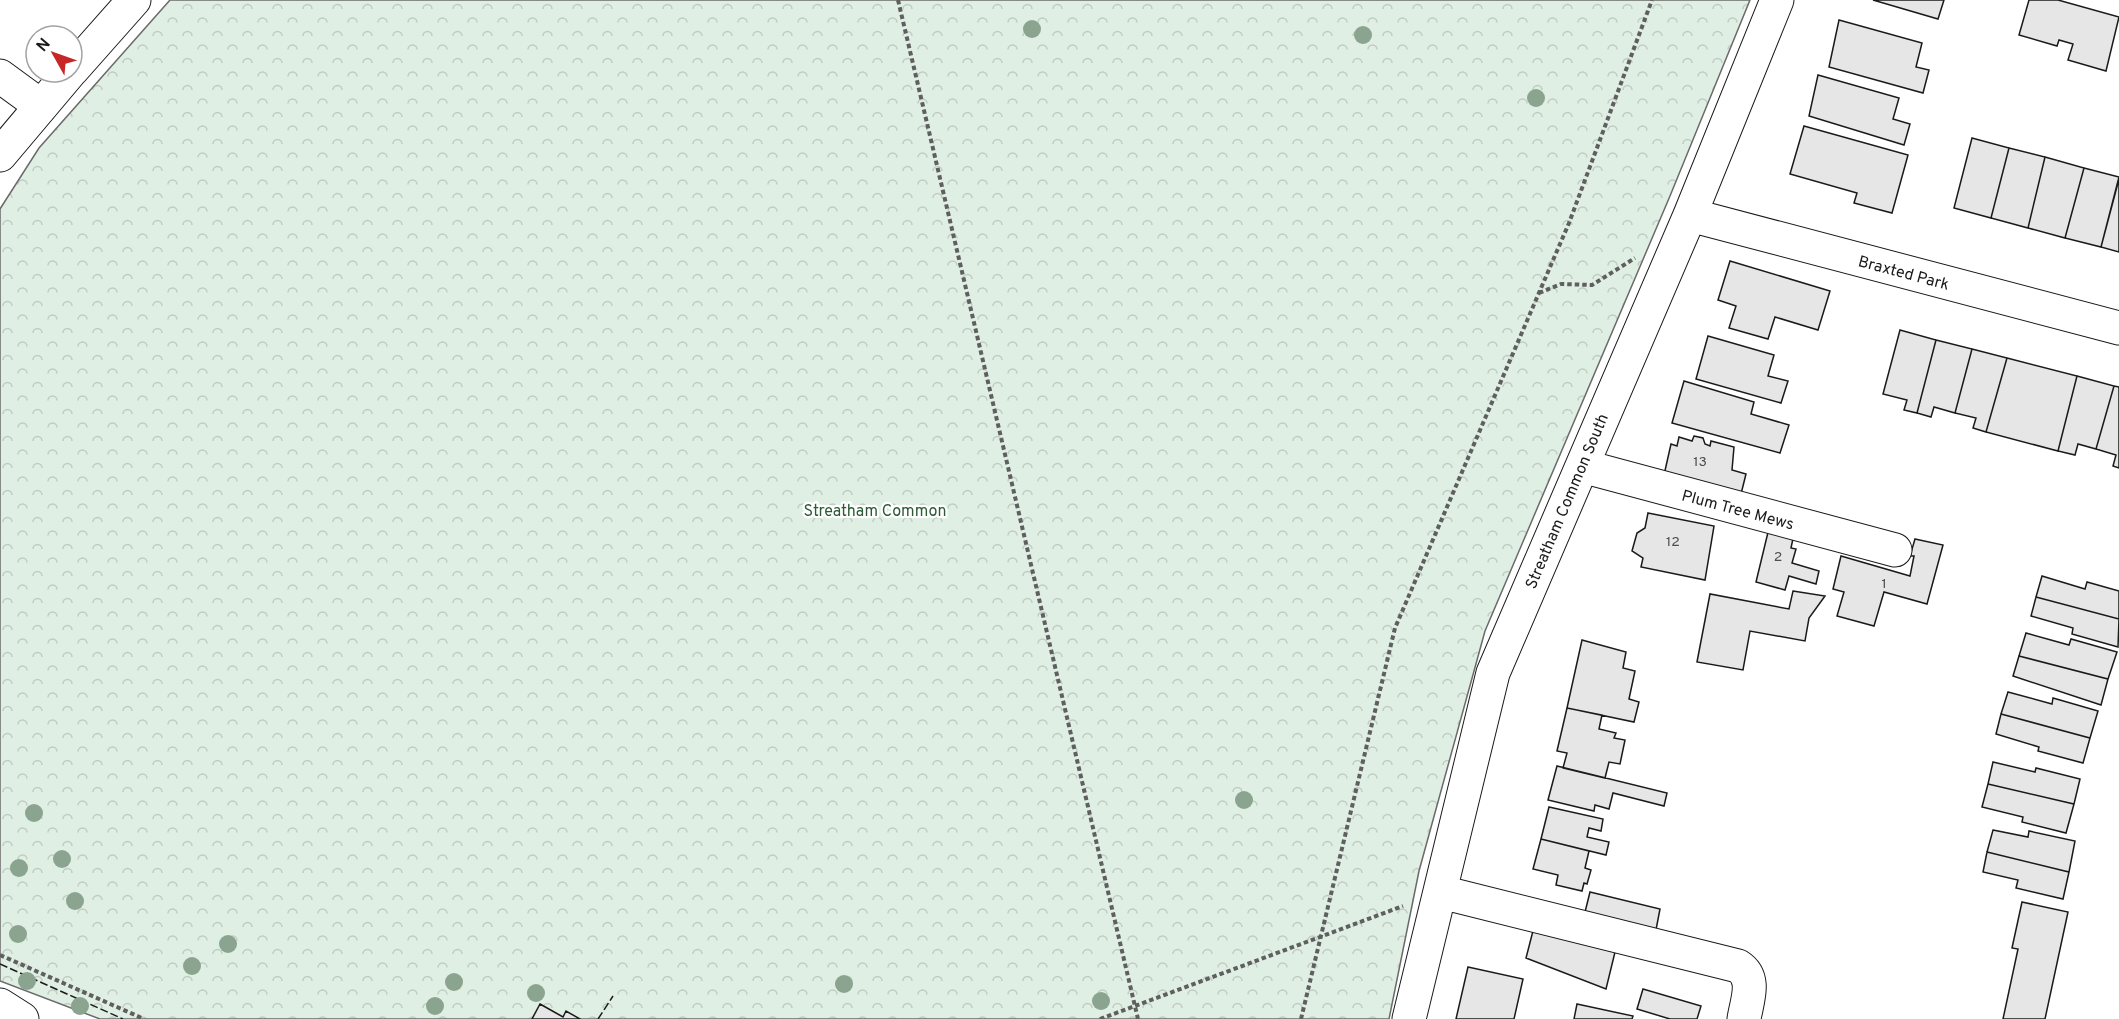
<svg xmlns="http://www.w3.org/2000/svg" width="2119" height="1019" viewBox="0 0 2119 1019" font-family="Overpass,sans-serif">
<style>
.park{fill:url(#park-crowns);stroke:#6a6a6a;stroke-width:1.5}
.building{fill:#e6e6e6;stroke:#1a1a1a;stroke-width:1.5}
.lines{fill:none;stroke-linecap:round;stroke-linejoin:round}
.minor-casing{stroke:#1a1a1a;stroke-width:35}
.major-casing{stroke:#1a1a1a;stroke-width:35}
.highway-casing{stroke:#1a1a1a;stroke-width:35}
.path{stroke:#5f5f5f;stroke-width:4;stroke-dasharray:4.5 3;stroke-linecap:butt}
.minor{stroke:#fff;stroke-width:33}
.major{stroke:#fff;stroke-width:33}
.highway{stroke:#fff;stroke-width:33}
.fence{stroke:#1a1a1a;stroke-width:1.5;stroke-dasharray:8 3;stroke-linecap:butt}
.tree{fill:#8aa48f}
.labels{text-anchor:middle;stroke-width:4.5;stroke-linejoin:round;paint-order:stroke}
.number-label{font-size:14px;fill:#4d4d4d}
.street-label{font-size:16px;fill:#1a1a1a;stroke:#fff}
.park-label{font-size:16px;fill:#2b5a34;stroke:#fff}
</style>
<defs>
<pattern id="park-crowns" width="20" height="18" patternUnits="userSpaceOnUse" patternTransform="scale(1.5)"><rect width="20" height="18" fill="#e0efe3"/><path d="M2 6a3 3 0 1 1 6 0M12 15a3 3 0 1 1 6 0" fill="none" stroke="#c0ccc2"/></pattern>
</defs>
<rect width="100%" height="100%" fill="#fff"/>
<path class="park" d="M170 0H1750L1670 196 1485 631 1419 871 1389 1019H100L0 981V209L39 148Z"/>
<path class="building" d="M1873 0H1944L1938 19Z
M2029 0H2058L2119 17 2106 71 2068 60 2073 44 2059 40 2057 46 2019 35Z
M1839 20 1922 43 1916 67 1929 70 1923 93 1829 67Z
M1818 75 1899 98 1893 119 1910 124 1904 145 1809 116Z
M1804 126 1908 155 1892 213 1854 203 1857 193 1790 174Z
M1972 138 2009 148 1991 218 1954 208Z
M2009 148 2045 157 2028 228 1991 218Z
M2045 157 2084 168 2065 238 2028 228Z
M2084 168 2119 177 2101 247 2065 238Z
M2119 179V252L2101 247Z
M1730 261 1830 291 1818 330 1775 317 1768 339 1729 328 1736 306 1718 300Z
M1900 330 1936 340 1917 413 1904 410 1907 400 1883 394Z
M1708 336 1774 355 1768 376 1788 381 1781 403 1696 379Z
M1936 340 1972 349 1955 413 1934 407 1931 417 1917 413Z
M1972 349 2007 358 1986 432 1973 428 1976 418 1955 413Z
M2007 358 2077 376 2058 451 1986 432Z
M2077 376 2114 386 2096 449 2078 444 2075 455 2058 451Z
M1684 381 1754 402 1751 414 1789 425 1780 453 1672 423Z
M2114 386 2119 387V468L2113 466 2116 455 2096 449Z
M1694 436 1703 438 1705 444 1710 446 1711 441 1734 447 1732 470 1746 474 1741 494 1664 475 1671 444 1677 446 1679 437 1692 441Z
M1648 513 1714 526 1705 580 1641 567 1643 558 1632 551 1637 533 1645 528Z
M1770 524 1795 529 1791 548 1796 549 1792 563 1819 571 1816 584 1789 576 1785 590 1756 582Z
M1915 539 1943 545 1927 604 1884 592 1874 626 1837 616 1844 592 1833 589 1841 556 1910 576 1914 556H1910Z
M2042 576 2085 589 2087 582 2119 591V619L2036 597Z
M1793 591 1825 596 1809 618 1805 641 1750 631 1743 670 1697 662 1710 594 1789 609Z
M2036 597 2119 619 2118 647 2072 634 2073 628 2031 616Z
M2026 633 2069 645 2071 639 2117 652 2108 679 2019 656Z
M1582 640 1626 652 1623 668 1635 671 1629 699 1639 702 1634 722 1567 708Z
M2019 656 2108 679 2101 705 2013 676Z
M2008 692 2052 704 2053 698 2098 711 2090 738 2001 714Z
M1567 708 1602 715 1599 729 1616 733 1614 738 1625 740 1620 764 1609 762 1605 778 1563 768 1567 753 1557 751Z
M2001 714 2090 738 2083 763 2038 751 2039 747 1996 734Z
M1993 762 2035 772 2036 768 2080 779 2074 804 1988 784Z
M1557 766 1667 793 1664 806 1613 793 1609 809 1595 805 1594 811 1548 800Z
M1988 784 2074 804 2066 833 2022 822 2023 817 1982 807Z
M1549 807 1603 819 1601 831 1589 828 1587 837 1609 842 1606 855 1541 839Z
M1993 830 2028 837 2029 831 2075 841 2069 872 1987 852Z
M1541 839 1589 851 1585 868 1591 870 1587 884 1584 883 1582 891 1556 885 1558 875 1533 869Z
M1987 852 2069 872 2063 899 2016 888 2018 880 1983 872Z
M1590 892 1660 909 1655 935 1585 912Z
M2022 902 2068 912 2045 1019H2003L2018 949 2012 948Z
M1534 927 1616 948 1606 989 1526 958Z
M1468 967 1523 979 1514 1019H1456Z
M1643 989 1701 1006 1697 1019H1670L1637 1009Z
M540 1004 563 1017 566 1011 580 1019H532Z
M1577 1004 1633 1016 1632 1019H1574Z"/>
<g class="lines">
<defs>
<path id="minor" d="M0 76 41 106
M1690 215 2119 328
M1582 466 1895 550
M1441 892 1738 966C1757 978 1747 1000 1744 1019
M1409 1019 1493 673 1690 215 1777 0"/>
<path id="major" d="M72 70 134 0
M0 155 70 72"/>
<path id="highway" d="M0 1005 22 1019"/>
</defs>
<use href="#minor" class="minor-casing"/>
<use href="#major" class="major-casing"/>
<use href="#highway" class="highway-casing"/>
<path class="path" d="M898 0 1138 1019
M1539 293 1561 284 1592 285 1635 258
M0 955 144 1019
M1100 1019 1403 906
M1301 1019 1395 628 1569 223 1652 0"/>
<use href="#minor" class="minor"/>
<use href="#major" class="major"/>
<use href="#highway" class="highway"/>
<path class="fence" d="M0 964 123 1019
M598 1019 613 996"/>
</g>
<g class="tree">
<circle cx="1032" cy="29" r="9"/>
<circle cx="1363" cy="35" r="9"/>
<circle cx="1536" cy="98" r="9"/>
<circle cx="1244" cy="800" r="9"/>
<circle cx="34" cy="813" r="9"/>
<circle cx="62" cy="859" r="9"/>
<circle cx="19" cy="868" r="9"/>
<circle cx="75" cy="901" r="9"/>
<circle cx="18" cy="934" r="9"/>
<circle cx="228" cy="944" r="9"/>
<circle cx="192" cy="966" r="9"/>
<circle cx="27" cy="981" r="9"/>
<circle cx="454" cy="982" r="9"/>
<circle cx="844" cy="984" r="9"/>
<circle cx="536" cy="993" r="9"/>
<circle cx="1101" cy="1001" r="9"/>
<circle cx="80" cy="1006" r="9"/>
<circle cx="435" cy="1006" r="9"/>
</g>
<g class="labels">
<g class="number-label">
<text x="1700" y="466">13</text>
<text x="1673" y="546">12</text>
<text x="1778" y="561">2</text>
<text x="1884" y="588">1</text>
</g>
<g class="street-label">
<text transform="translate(1904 272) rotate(15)" y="6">Braxted Park</text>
<text transform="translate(1566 501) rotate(-67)" y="6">Streatham Common South</text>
<text transform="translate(1738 509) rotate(15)" y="6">Plum Tree Mews</text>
</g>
<g class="park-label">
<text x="875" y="516">Streatham Common</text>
</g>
</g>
<g transform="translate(54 54) rotate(310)"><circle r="28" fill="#ffffff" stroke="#a3a3a3" stroke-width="1.5"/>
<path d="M0-4.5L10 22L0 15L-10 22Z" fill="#c62828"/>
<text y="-9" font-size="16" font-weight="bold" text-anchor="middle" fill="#1a1a1a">N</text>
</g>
</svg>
